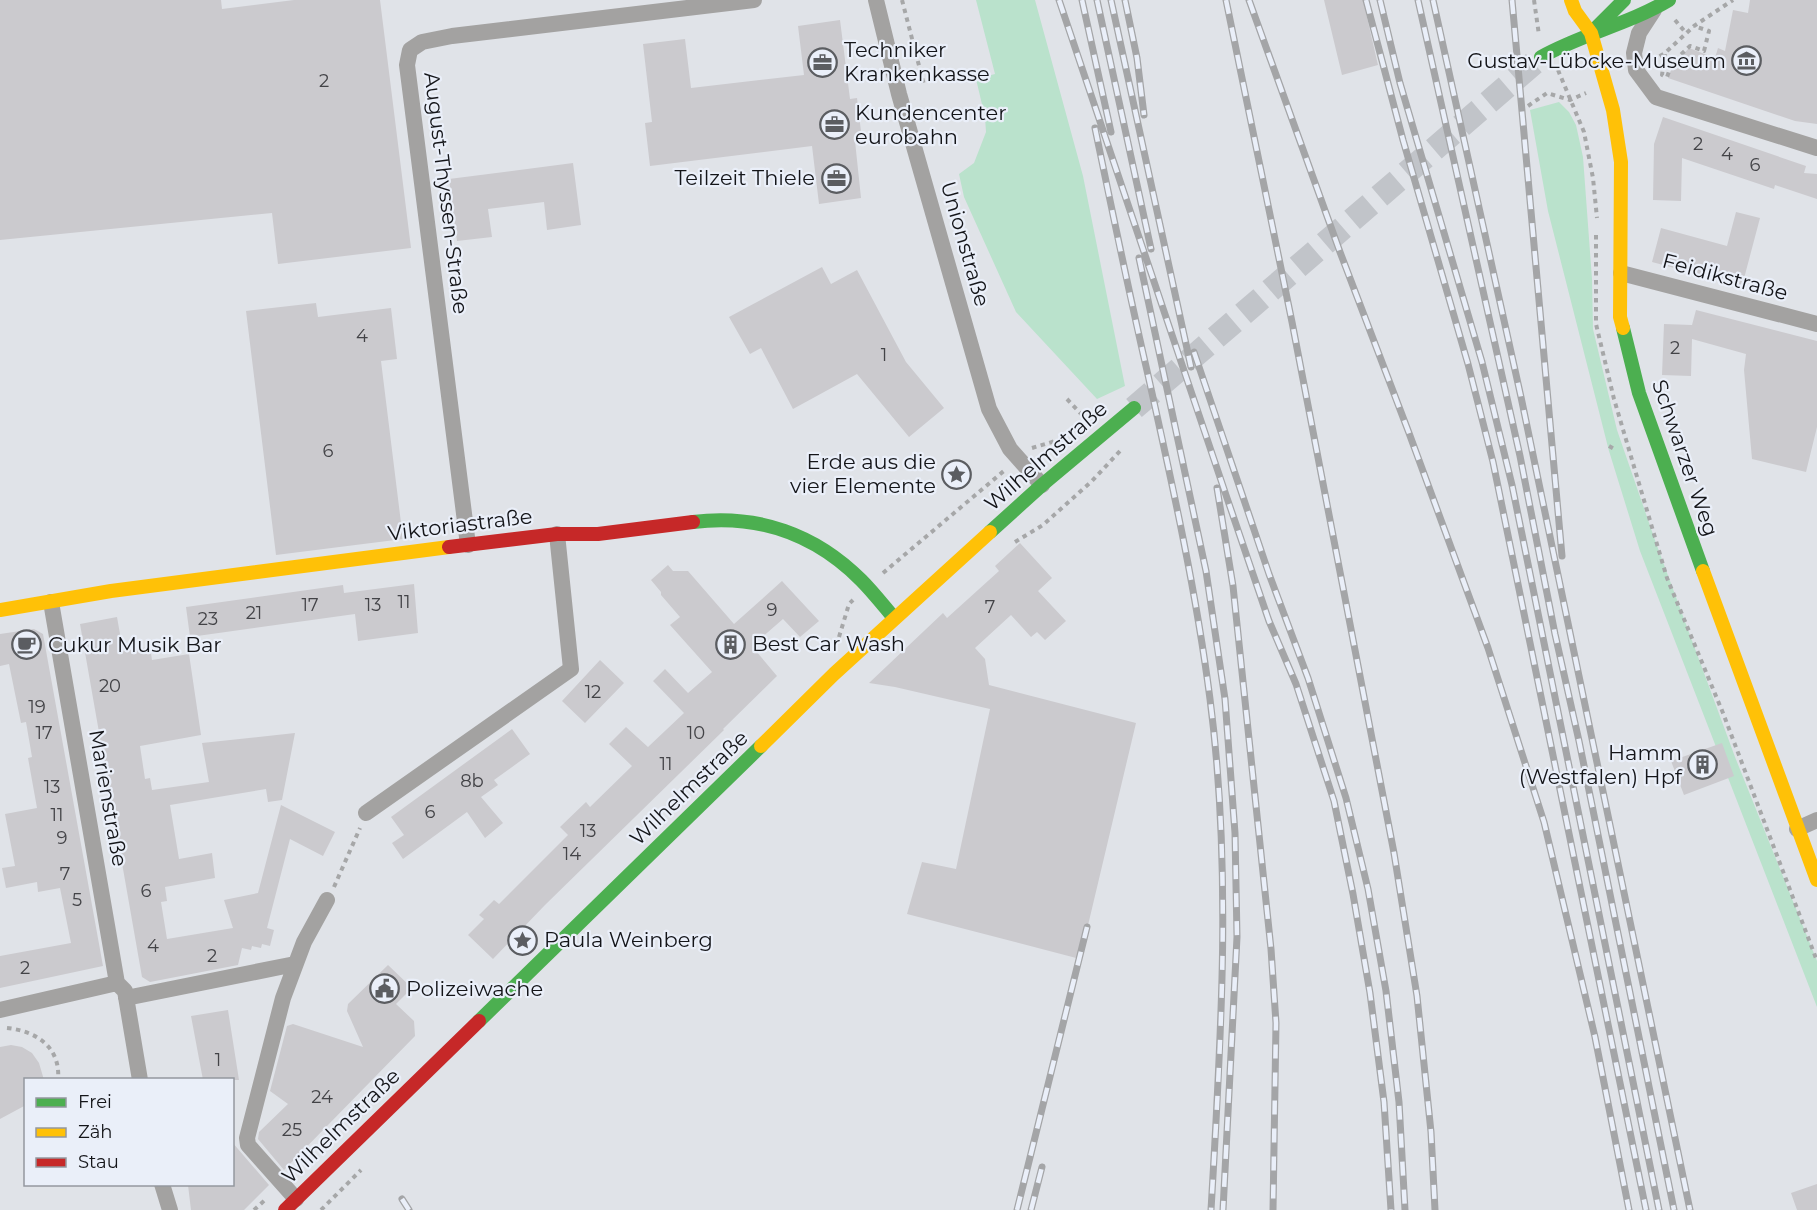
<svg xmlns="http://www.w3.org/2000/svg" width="1817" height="1210" viewBox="0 0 1817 1210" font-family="Montserrat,sans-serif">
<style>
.green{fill:#bae2cc}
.building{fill:#cbcace}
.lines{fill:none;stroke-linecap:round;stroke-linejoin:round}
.secondary-tunnel{stroke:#c1c4c9;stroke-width:24;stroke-dasharray:24 12;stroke-linecap:butt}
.path{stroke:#a6a7a8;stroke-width:4;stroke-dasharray:4.5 4.5;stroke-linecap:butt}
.street{stroke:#a3a2a1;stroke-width:16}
.fast{stroke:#4caf50;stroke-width:14}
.slow{stroke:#ffc107;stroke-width:14}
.jam{stroke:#c62828;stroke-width:14}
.rail-casing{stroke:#a4a5a7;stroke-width:7}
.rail{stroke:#eaeff9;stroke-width:4.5;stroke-dasharray:14;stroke-linecap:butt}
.labels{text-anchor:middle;stroke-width:4.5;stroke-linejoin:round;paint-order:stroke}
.number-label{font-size:18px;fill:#434347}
.poi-label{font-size:21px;fill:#141519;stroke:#eaeff9;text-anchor:start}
.street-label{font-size:21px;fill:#141519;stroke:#eaeff9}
</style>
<rect width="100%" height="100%" fill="#e0e3e8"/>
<path class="green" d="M976 0H1035L1083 176 1125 386 1097 399 1016 312 964 197 959 174 974 163 986 132 985 117 976 79 995 74Z
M1559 102 1569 112 1576 125 1583 157 1592 279 1593 329 1617 430 1656 543 1735 757 1817 961V1007L1640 551 1609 451 1548 211 1530 110Z"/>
<path class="building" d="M0 0H221L222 9 294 0H380L411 248 278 264 272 213 0 240Z
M1324 0H1363L1378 65 1342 75Z
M1750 0H1817V124L1795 121 1668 78 1673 65 1689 48 1715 58 1718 48 1725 51 1733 10 1748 13Z
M840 20 850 99 857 98 862 140 855 141 861 198 819 204 812 146 650 166 645 123 652 122 643 44 685 39 691 88 804 75 798 26Z
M1663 117 1806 166 1804 173 1817 174V199L1775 185 1774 189 1682 158 1681 201 1653 200 1654 144Z
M573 163 581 225 547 230 544 202 488 209 492 237 457 241 449 179Z
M1736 212 1760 218 1742 286 1652 262 1661 228 1727 246Z
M822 267 831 284 857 270 906 362 944 408 909 437 857 374 793 409 761 348 750 354 729 317Z
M316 303 318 317 391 308 397 359 381 361 403 539 276 555 246 311Z
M1696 310 1817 341V427L1806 472 1752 459 1744 370 1746 354 1692 339 1691 376 1662 375 1664 324 1692 325Z
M1020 543 1052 578 1038 591 1066 621 1045 640 1037 632 1031 637 1011 615 975 648 985 659 989 685 1136 723 1080 959 907 914 922 862 956 869 990 709 895 687 869 683 943 613 947 618 999 571 995 566Z
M668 565 673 571H688L734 624 782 581 819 621 800 637 783 619 753 645 757 650 756 651 777 676 723 729 724 730 545 905 493 959 468 935 484 919 479 915 494 900 499 904 568 835 560 827 586 802 590 807 632 766 609 744 626 727 648 747 684 713 653 681 665 669 688 693 712 672 670 625 680 617 661 595V592L651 580Z
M414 584 418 633 358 641 355 614 190 637 186 607 343 585 344 593Z
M117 617 123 651 150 647 152 660 189 654 201 735 140 746 145 779 150 778 152 790 209 782 202 743 295 733 282 800 268 802 266 789 170 805 179 859 212 853 215 878 165 887 167 901 161 902 167 939 233 928 224 900 258 893 281 805 335 832 323 856 290 839 267 928 274 930 270 946 262 944 261 948 252 946 251 950 242 948 238 965 150 982 142 977 80 624Z
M34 629 43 634 103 966 0 988V956L71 943 60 888 38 892 37 882 6 888 2 868 15 866 5 814 37 808 28 758 32 757 26 722 21 723 9 664 0 666V634Z
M600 660 624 683 585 723 562 701Z
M512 729 530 754 494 780 498 785 481 797 503 823 485 838 467 812 403 859 392 843 404 835 391 817Z
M1722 743 1734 776 1684 795 1671 761Z
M388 965 412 988 396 1004 414 1021 415 1036 284 1170 258 1139 259 1132 288 1104 270 1091 287 1026 293 1024 363 1047 347 1011 348 1004Z
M228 1010 239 1080H203L191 1016Z
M11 1045 22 1047 32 1053 39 1063 44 1080H26V1105L0 1119V1047Z
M232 1142 269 1185 244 1210H191L188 1185H232Z
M1817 1184V1210H1797L1791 1193Z"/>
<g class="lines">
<path class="secondary-tunnel" d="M1134 408 1541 57"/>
<path class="path" d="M902 0 924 85
M1534 0 1539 35
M1675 20 1686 33
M1665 54 1662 75 1667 77 1672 63 1690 46 1704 51 1709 31 1694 26
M1652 61 1665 53 1694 26 1733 0
M1558 70 1584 132 1593 178 1597 218
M1528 106 1547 93 1570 100 1586 93
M1596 235V324L1614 399 1667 578 1723 713 1817 961
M1067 399 1086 419
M1609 446 1616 450
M1032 448 1062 439
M1015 542 1043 525 1092 481 1120 451
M883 573 1005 470
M839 637 849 604 853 600
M334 887 360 828
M7 1028C36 1031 61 1047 58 1080
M254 1210 266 1199
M321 1210 361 1170"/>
<path class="street" d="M876 0 899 94 989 409 1010 449 1042 485
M1654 10 1639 33 1634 53 1636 70 1656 97 1817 148
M1621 273 1817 324
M468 545 407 65 410 50 422 42 452 36 754 0
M51 602 117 983 125 991 140 1080
M366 813 571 669 557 534
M1797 829 1817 820
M126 998 295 964
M0 1010 117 983
M162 1184 170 1210
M296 1199 248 1145 247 1138 283 998 304 942 327 900"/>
<path class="fast" d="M1595 29 1624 0
M1541 57C1582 34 1629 24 1669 0
M1623 328 1639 393 1703 571
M693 522C758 514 815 534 861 580 873 592 883 605 894 618
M990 532 1042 485 1134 408
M479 1021 761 746"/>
<path class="slow" d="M1571 0 1575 11 1591 33 1613 110 1621 162 1620 317 1623 328
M1703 571 1817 880
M0 610 111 591 449 547
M761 746 834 674 990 532"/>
<path class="jam" d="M449 547 557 534H598L693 522
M285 1210 479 1021"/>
<defs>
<path id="rail" d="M1059 0 1227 498 1269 621 1296 684 1334 801 1353 894 1370 993 1384 1102 1391 1210
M1082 0 1111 132
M1097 0 1151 249
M1111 0 1191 367
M1125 0 1137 58 1144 115
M1226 0 1292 322 1394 853 1417 996 1431 1132 1435 1210
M1249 0 1340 252 1409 433 1488 648 1544 822 1595 1037 1629 1210
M1366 0 1403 140 1468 364 1493 462 1646 1210
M1380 0 1400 83 1482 362 1512 485 1659 1210
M1418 0 1520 456 1555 634 1579 741 1674 1210
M1433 0 1521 397 1690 1210
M1512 0 1562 556
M1095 128C1112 210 1129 293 1148 375 1172 483 1196 590 1210 699 1232 868 1221 1040 1211 1210
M1139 258 1206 571 1225 699 1235 833 1237 937 1223 1210
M1194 352 1269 574 1308 678 1346 798 1368 889 1386 991 1399 1102 1405 1210
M1217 488 1233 586 1271 949 1276 1023 1273 1210
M402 1199 409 1210
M1017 1210 1087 927
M1031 1210 1042 1167"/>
</defs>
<use href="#rail" class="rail-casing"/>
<use href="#rail" class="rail"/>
</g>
<defs>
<symbol id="museum-ring" viewBox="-11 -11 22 22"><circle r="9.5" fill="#eaeff9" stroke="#5b5d61" stroke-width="1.5"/><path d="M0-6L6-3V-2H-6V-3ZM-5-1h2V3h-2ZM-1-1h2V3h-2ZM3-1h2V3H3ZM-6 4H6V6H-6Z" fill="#5b5d61"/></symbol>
<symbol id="office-ring" viewBox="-11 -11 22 22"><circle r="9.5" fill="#eaeff9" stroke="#5b5d61" stroke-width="1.5"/><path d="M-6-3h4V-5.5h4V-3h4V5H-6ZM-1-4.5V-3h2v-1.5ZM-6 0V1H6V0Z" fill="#5b5d61"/></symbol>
<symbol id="sight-ring" viewBox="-11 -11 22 22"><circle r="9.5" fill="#eaeff9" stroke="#5b5d61" stroke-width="1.5"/><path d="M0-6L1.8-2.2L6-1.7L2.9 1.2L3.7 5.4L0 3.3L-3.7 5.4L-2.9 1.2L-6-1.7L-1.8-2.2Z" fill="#5b5d61"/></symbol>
<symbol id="building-ring" viewBox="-11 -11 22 22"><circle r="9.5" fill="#eaeff9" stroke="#5b5d61" stroke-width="1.5"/><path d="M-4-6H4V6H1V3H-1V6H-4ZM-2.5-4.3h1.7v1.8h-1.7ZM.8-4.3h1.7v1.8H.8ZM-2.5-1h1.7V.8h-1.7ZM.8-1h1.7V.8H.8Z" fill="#5b5d61"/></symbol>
<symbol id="cafe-ring" viewBox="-11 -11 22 22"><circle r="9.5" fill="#eaeff9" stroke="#5b5d61" stroke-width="1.5"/><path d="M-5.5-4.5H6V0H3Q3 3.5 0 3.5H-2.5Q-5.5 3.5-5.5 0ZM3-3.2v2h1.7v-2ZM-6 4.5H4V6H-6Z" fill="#5b5d61"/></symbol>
<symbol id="civic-ring" viewBox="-11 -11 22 22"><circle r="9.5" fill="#eaeff9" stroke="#5b5d61" stroke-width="1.5"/><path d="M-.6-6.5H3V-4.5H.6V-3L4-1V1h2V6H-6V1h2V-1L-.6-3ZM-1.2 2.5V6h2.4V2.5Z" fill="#5b5d61"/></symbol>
</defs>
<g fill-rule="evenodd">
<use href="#museum-ring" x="1730" y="44" width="33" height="33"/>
<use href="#office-ring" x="806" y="46" width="33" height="33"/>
<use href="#office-ring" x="818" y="108" width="33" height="33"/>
<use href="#office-ring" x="820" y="162" width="33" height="33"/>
<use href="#sight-ring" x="940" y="458" width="33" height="33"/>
<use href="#building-ring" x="714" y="628" width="33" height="33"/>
<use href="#cafe-ring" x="10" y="628" width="33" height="33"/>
<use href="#building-ring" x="1686" y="748" width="33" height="33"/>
<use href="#sight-ring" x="506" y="924" width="33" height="33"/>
<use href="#civic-ring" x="368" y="972" width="33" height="33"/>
</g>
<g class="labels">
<g class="number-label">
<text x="324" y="87">2</text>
<text x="1698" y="150">2</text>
<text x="1727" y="160">4</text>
<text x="1755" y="171">6</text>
<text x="362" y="342">4</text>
<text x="1675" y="354">2</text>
<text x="884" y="361">1</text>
<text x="328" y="457">6</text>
<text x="404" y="608">11</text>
<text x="310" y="611">17</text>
<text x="373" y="611">13</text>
<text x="990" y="613">7</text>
<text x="772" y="616">9</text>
<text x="254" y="619">21</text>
<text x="208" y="625">23</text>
<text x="110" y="692">20</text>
<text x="593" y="698">12</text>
<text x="37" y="713">19</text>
<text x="44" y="739">17</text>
<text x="696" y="739">10</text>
<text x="666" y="770">11</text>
<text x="472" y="787">8b</text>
<text x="52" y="793">13</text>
<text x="430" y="818">6</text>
<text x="57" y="821">11</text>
<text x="588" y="837">13</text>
<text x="62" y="844">9</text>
<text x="572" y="860">14</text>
<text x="65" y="880">7</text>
<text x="146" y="897">6</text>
<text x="77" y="906">5</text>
<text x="153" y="952">4</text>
<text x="212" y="962">2</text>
<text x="25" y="974">2</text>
<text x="218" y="1066">1</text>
<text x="322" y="1103">24</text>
<text x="292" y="1136">25</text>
</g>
<g class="poi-label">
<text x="844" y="57">Techniker<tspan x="844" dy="24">Krankenkasse</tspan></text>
<text x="1726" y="68" text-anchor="end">Gustav-Lübcke-Museum</text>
<text x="855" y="120">Kundencenter<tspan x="855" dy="24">eurobahn</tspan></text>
<text x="815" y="185" text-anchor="end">Teilzeit Thiele</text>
<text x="936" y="469" text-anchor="end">Erde aus die<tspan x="936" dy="24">vier Elemente</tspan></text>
<text x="752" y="651">Best Car Wash</text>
<text x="48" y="652">Cukur Musik Bar</text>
<text x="1682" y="760" text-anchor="end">Hamm<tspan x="1682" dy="24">(Westfalen) Hpf</tspan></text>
<text x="544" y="947">Paula Weinberg</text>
<text x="406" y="996">Polizeiwache</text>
</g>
<g class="street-label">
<text transform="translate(446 193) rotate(83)" y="7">August-Thyssen-Straße</text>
<text transform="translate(965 244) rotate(74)" y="7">Unionstraße</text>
<text transform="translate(1725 277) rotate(15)" y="7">Feidikstraße</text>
<text transform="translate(1046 456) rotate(-41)" y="7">Wilhelmstraße</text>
<text transform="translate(1685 458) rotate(71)" y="7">Schwarzer Weg</text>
<text transform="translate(460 525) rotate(-7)" y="7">Viktoriastraße</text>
<text transform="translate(689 788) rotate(-44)" y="7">Wilhelmstraße</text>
<text transform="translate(108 798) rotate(80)" y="7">Marienstraße</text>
<text transform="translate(341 1126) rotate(-44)" y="7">Wilhelmstraße</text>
</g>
</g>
<rect x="24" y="1078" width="210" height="108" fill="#eaeff9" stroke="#94989f" stroke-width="1.5"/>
<rect x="36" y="1098" width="30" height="9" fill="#4caf50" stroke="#94989f" stroke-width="1.5"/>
<text x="78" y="1108" font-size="18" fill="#141519">Frei</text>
<rect x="36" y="1128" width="30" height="9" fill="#ffc107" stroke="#94989f" stroke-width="1.5"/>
<text x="78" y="1138" font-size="18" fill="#141519">Zäh</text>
<rect x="36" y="1158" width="30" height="9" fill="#c62828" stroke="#94989f" stroke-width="1.5"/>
<text x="78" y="1168" font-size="18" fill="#141519">Stau</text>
</svg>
